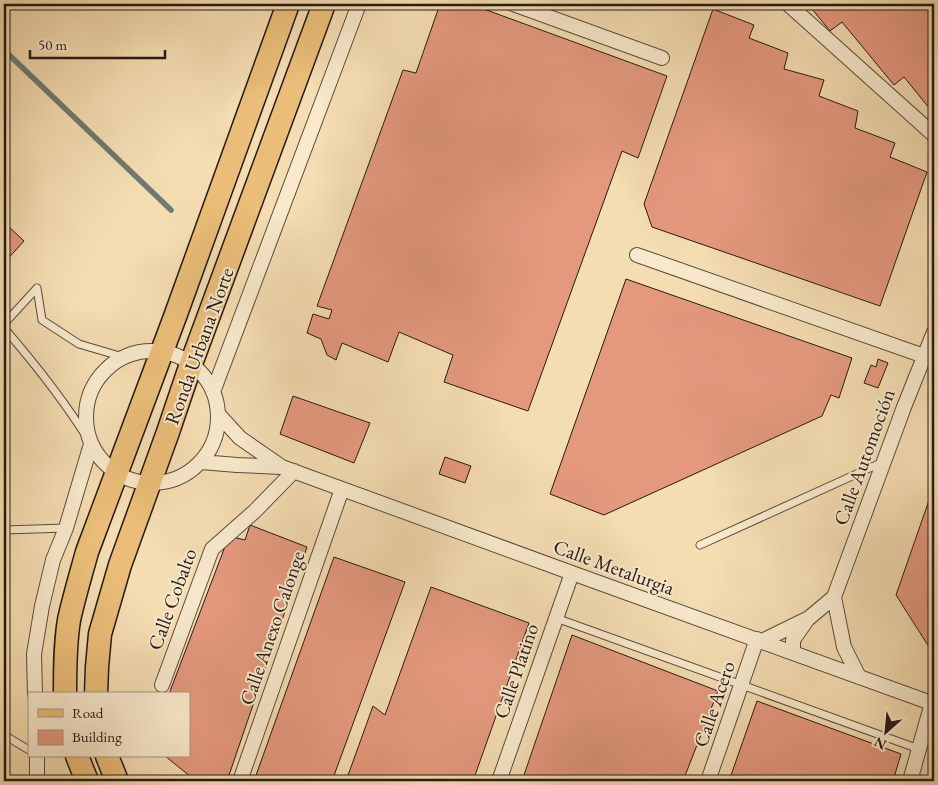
<svg xmlns="http://www.w3.org/2000/svg" width="938" height="785" viewBox="0 0 938 785" font-family="'EB Garamond',serif">
<style>
.lines{fill:none;stroke-linecap:round;stroke-linejoin:round}
.stream{stroke:#6e7a73;stroke-width:5.5}
.building{fill:#e4997d;stroke:#251a14}
.lane-casing{stroke:#594b3b;stroke-width:9}
.street-casing{stroke:#594b3b;stroke-width:16}
.primary-casing{stroke:#251a14;stroke-width:25}
.lane{stroke:#f8e9cc;stroke-width:7}
.street{stroke:#f8e9cc;stroke-width:14}
.primary{stroke:#eabe78;stroke-width:22}
.labels{text-anchor:middle;stroke-width:4;stroke-linejoin:round;paint-order:stroke}
.street-label{font-size:20px;fill:#251a14;stroke:#f8e9cc}
</style>
<rect width="100%" height="100%" fill="#f4ddb1"/>
<filter id="stains"><feTurbulence type="fractalNoise" baseFrequency=".004" numOctaves="4"/><feColorMatrix values="0 0 0 0 .2 0 0 0 0 .09 0 0 0 0 .02 0 0 0 .5 -.17"/></filter>
<radialGradient id="worn" r=".72"><stop offset=".6" stop-color="#630" stop-opacity="0"/><stop offset="1" stop-color="#630" stop-opacity=".3"/></radialGradient>
<g class="lines">
<path class="stream" d="M4 50 171 210"/>
</g>
<path class="building" d="M440 4H470L667 76 638 158 622 151 528 411 444 382 453 355 399 332 388 362 342 343 336 360 327 355 321 339 307 333 313 314 329 319 332 310 317 306 403 70 416 73Z
M808 4H934V114L904 77 894 85 842 22 830 31Z
M713 9 754 25 749 38 788 53 784 69 824 80 819 96 858 111 855 128 895 143 890 157 927 172 880 306 652 227 644 204Z
M6 224 24 241 4 263V227Z
M626 279 852 358 839 398 831 395 822 416 604 515 550 494Z
M878 359 888 363 878 388 864 383 871 365 876 367Z
M293 396 370 423 354 463 280 434Z
M445 457 471 466 465 483 439 474Z
M934 486V648L929 647 896 595Z
M250 525 307 547 227 781H196L165 756H189V694H169L229 536 245 540Z
M334 557 405 582 332 781H254Z
M431 587 529 623 473 781H346L373 706 385 715Z
M572 635 718 691 683 781H519L523 778Z
M757 701 901 754 893 781H729Z"/>
<g class="lines">
<defs>
<path id="lane" d="M4 324 37 288 42 320 79 344 123 357
M4 328C36 365 66 403 91 444
M4 530 66 528
M700 545 883 462
M556 618 919 749
M4 735 29 750"/>
<path id="street" d="M513 4 662 58
M788 4 934 135
M637 255 924 356
M86 417a66 66 0 1 1 132 0a66 66 0 1 1-132 0Z
M213 392 359 4
M218 414 240 438 282 467 572 573 934 704
M201 462 237 465 281 467
M834 597 844 647 859 677
M762 641 809 618 834 597 904 407 934 332
M793 652V640L807 620
M162 685 212 549 255 511 294 471
M35 694 34 654 42 606 53 560 66 528 91 444
M37 756V781
M240 781 342 489
M499 781 572 573
M708 781 757 639
M910 781 932 703"/>
<path id="primary" d="M65 694C65 669 65 644 69 620 74 597 81 574 87 552L176 314 288 4
M96 694 97 667 100 634 120 565 168 432 191 364 324 4
M77 756 87 781
M107 756 117 781"/>
</defs>
<use href="#lane" class="lane-casing"/>
<use href="#street" class="street-casing"/>
<use href="#primary" class="primary-casing"/>
<use href="#lane" class="lane"/>
<use href="#street" class="street"/>
<use href="#primary" class="primary"/>
</g>
<g class="labels">
<g class="street-label">
<text transform="translate(199 346) rotate(-70)" y="7">Ronda Urbana Norte</text>
<text transform="translate(864 457) rotate(-70)" y="7">Calle Automoción</text>
<text transform="translate(614 567) rotate(20)" y="7">Calle Metalurgia</text>
<text transform="translate(172 599) rotate(-70)" y="7">Calle Cobalto</text>
<text transform="translate(272 628) rotate(-71)" y="7">Calle Anexo Calonge</text>
<text transform="translate(516 671) rotate(-71)" y="7">Calle Platino</text>
<text transform="translate(714 704) rotate(-71)" y="7">Calle Acero</text>
</g>
</g>
<rect width="938" height="785" fill="none" stroke="#f4ddb1" stroke-width="20"/>
<rect x="5" y="5" width="928" height="775" fill="none" stroke="#251a14" stroke-width="2.5"/>
<rect x="10" y="10" width="918" height="765" fill="none" stroke="#251a14"/>
<rect x="28" y="692" width="162" height="65" fill="#f8e9cc" stroke="#a49682"/>
<rect x="38" y="709" width="25" height="8" fill="#eabe78" stroke="#a49682"/>
<text x="72" y="718" font-size="15" fill="#251a14">Road</text>
<rect x="38" y="730" width="25" height="15" fill="#e4997d" stroke="#a49682"/>
<text x="72" y="742" font-size="15" fill="#251a14">Building</text>
<g transform="translate(886 732) rotate(207)" stroke="#f8e9cc" stroke-width="4" paint-order="stroke">
<path d="M0-4L9 19L0 12L-9 19Z" fill="#251a14"/>
<text y="-8" font-size="14" font-weight="bold" text-anchor="middle" fill="#251a14">N</text>
</g>
<path d="M30 50v8h135v-8" fill="none" stroke="#251a14" stroke-width="2.5"/>
<text x="38" y="50" font-size="15" fill="#251a14" stroke="#f8e9cc" stroke-width="4" paint-order="stroke">50 m</text>
<rect width="100%" height="100%" filter="url(#stains)"/>
<rect width="100%" height="100%" fill="url(#worn)"/>
</svg>
